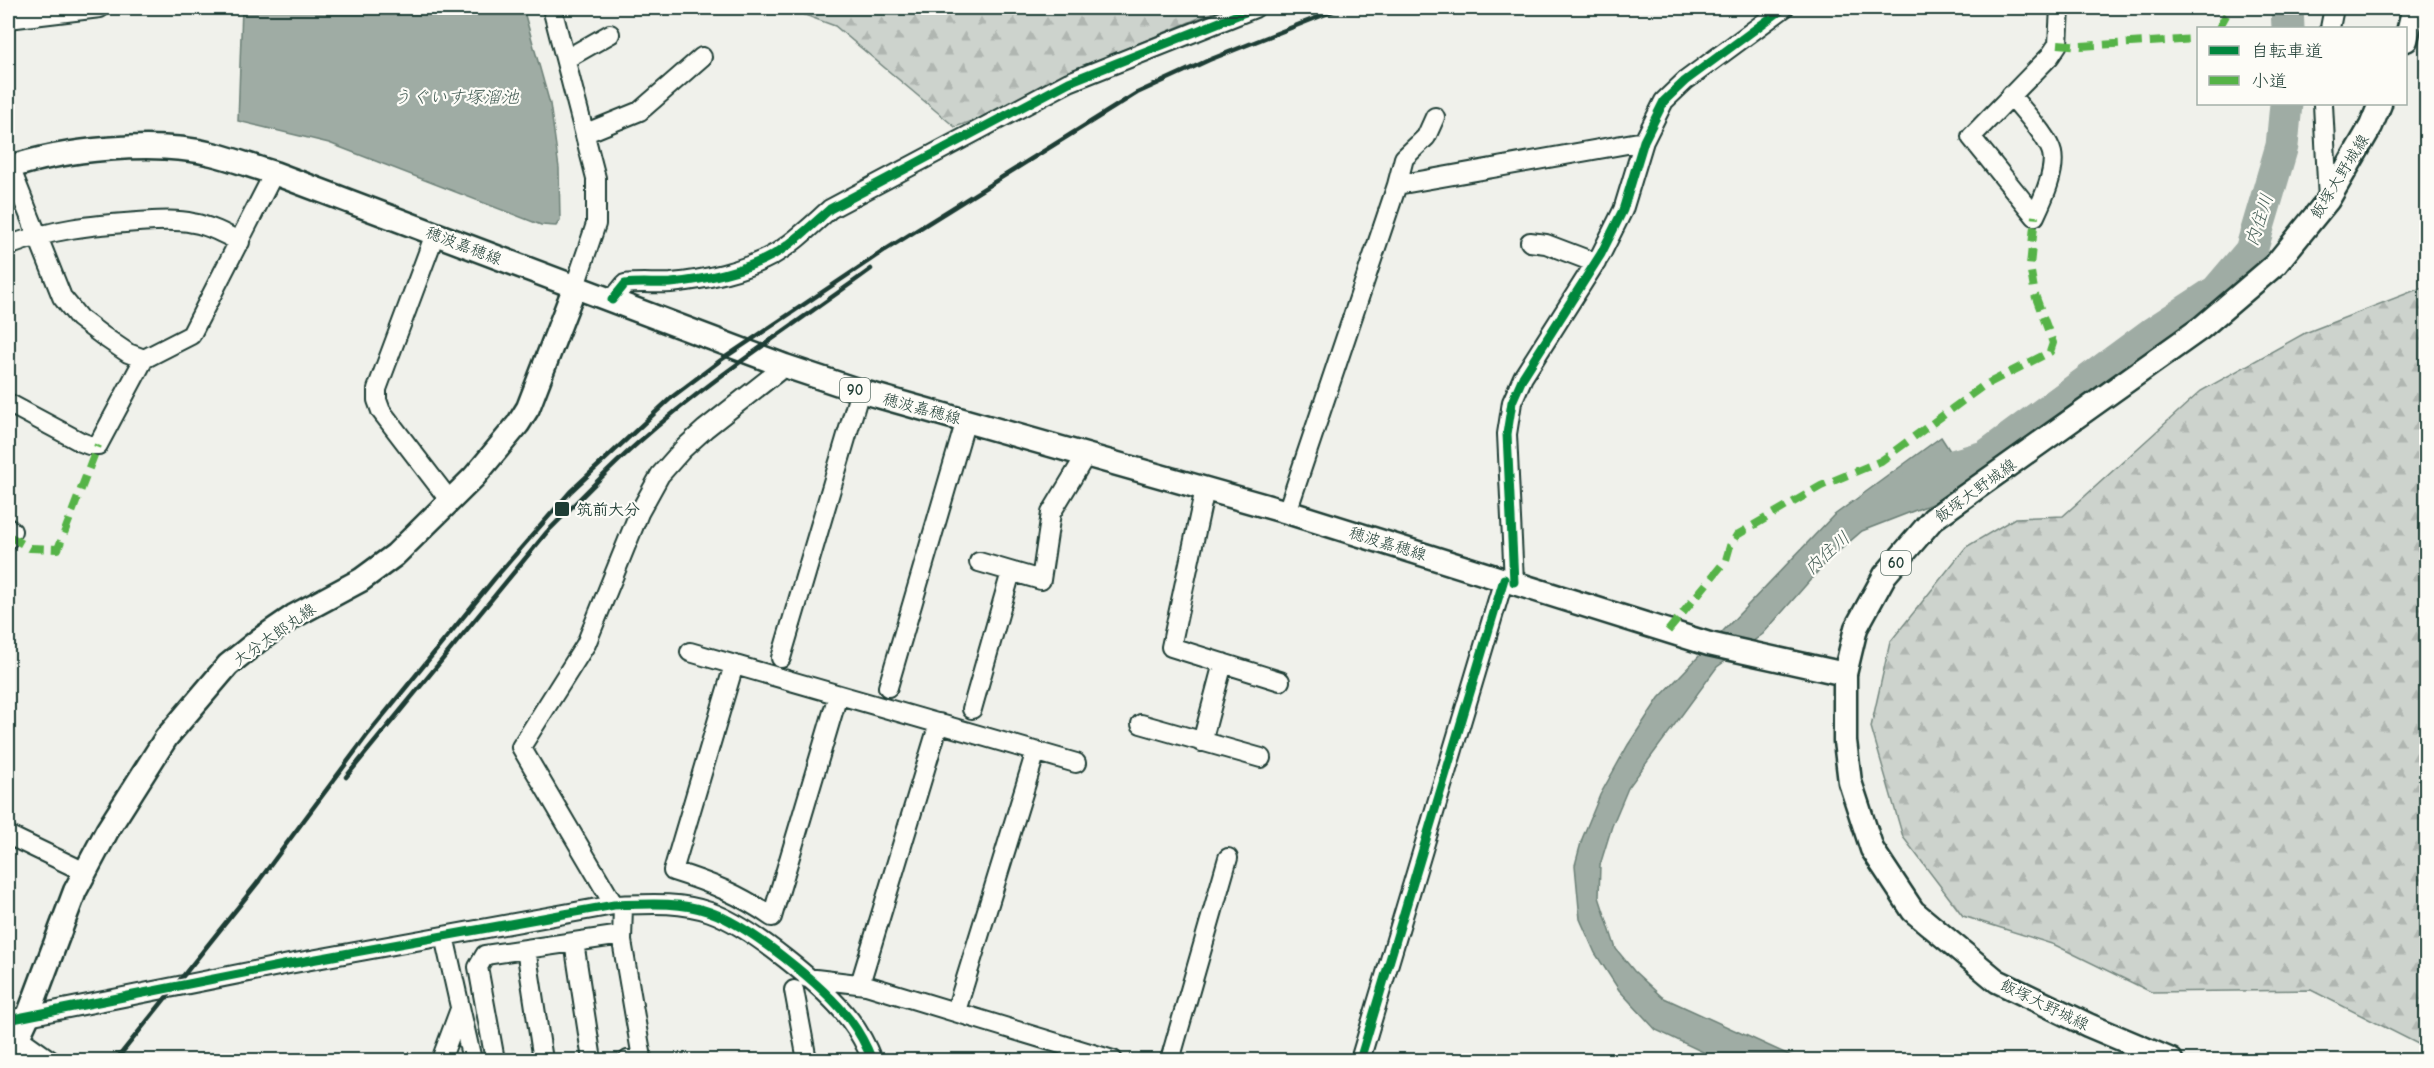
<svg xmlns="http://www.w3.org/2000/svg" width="2434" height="1068" viewBox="0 0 2434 1068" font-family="'Comic Neue','Klee One',sans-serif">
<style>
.forest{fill:url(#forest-firs);stroke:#768880;stroke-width:1.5}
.water{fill:#9faca4;stroke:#6c8077;stroke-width:1.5}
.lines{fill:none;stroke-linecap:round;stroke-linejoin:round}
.river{stroke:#9faca4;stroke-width:33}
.minor-casing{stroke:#1f3d34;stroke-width:22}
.major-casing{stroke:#1f3d34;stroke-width:27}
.minor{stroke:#fdfcf7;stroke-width:18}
.major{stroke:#fdfcf7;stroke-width:22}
.rail{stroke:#1f3d34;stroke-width:4.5}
.quiet{stroke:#55b346;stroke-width:8;stroke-dasharray:15 8;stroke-linecap:butt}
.cycleway-casing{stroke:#fdfcf7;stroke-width:13}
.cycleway{stroke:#00873e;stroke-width:9}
.poi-dot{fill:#1f3d34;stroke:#fdfcf7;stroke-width:2}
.labels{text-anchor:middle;stroke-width:4.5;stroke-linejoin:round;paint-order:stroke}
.shield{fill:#fdfcf7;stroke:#62766e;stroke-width:1.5}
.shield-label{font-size:15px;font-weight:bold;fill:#1f3d34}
.street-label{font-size:16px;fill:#1f3d34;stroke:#fdfcf7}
.poi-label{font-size:16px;font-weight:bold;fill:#1f3d34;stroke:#fdfcf7;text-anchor:start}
.water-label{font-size:18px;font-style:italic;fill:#455e56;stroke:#fdfcf7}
</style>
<defs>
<pattern id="forest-firs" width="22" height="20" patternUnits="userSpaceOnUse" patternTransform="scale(1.5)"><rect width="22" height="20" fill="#cdd3cd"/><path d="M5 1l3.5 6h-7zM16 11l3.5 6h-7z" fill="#b0b6b1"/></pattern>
</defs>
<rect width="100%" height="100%" fill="#f0f1eb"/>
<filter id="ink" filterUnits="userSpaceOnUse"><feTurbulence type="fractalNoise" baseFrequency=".0167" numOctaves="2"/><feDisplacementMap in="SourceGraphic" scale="12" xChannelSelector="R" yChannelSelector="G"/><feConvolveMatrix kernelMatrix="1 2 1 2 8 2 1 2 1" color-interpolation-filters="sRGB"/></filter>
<g filter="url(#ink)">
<path class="forest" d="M786 8H1223L1073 71 996 113 955 127 835 26Z
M2426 286V1048L2311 990 2151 992 2055 945 1963 916 1903 837 1871 727 1890 642 1966 547 2015 518 2063 516 2201 391 2305 333Z"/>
<path class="water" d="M242 8H523L550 104 559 168 560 220 556 226 541 225 329 143 238 121Z
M1941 437 1968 479 1934 503 1862 531 1826 562 1763 634 1717 667 1628 788 1612 826 1600 865 1599 897 1616 949 1634 971 1662 997 1800 1060H1720L1656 1030 1619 990 1595 953 1580 919 1575 865 1582 839 1600 795 1628 745 1659 698 1833 516Z"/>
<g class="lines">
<path class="river" d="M2287 8 2288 28
M1918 482 1932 472 1985 457 2153 333 2217 291 2251 251 2282 146 2286 104"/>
<defs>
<path id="minor" d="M552 8 596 178V224L575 286
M8 19 100 8
M2330 28 2334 8
M566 59 610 34
M2011 95C2022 110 2048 136 2052 153 2056 171 2043 199 2035 216L1971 137 2050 56 2058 44 2060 8
M2323 104 2328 200
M586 133 640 111 702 57
M10 167 62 297 79 318 103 336 128 353 144 359
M1397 185 1404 158 1426 137 1435 117
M435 234 377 389V400L381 411 450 501
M1530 242 1546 244 1596 263
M8 246C52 229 91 225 138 222 156 221 175 219 193 223 210 226 225 234 240 242
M612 300 625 284C641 282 655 284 671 283 704 280 744 271 773 255 794 243 812 225 830 209L1069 82 1255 8
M8 403 81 442 89 445H98L144 359 191 335 274 173
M1205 489 1171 647 1280 681
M1287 512 1397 185 1644 141
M8 528 12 531 8 539
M979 562 1041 580 1051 513 1086 455
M1514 582 1507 434 1512 402 1523 377 1601 254 1623 210 1644 141 1664 101 1685 81 1784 8
M690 652 1076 763
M781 658 860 391
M734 665 673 871C711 883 739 894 772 917L838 695
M888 687 966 420
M972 709 1011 572
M1141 724 1261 758
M1202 742 1223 663
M8 835 85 872
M614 905 521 747 586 644 639 513 660 475 683 449 705 429 785 366
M623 905 622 941 642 1058 628 1060
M444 936 472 1060
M574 942 592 1060
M526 949 543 1060
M807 978 866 985 1113 1060
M860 984 939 723
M794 990 807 1060
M956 1011 1036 751
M8 1020 289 964 614 905C645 904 679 901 710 912 750 926 824 986 850 1020 859 1032 867 1047 872 1060
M19 1038 50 1060
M441 1060 460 1009
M495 1060 478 967 485 955 622 935
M1170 1060 1228 858
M1360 1060 1504 579"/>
<path id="major" d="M2406 40 2414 8
M8 168C63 149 155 140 212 154 233 159 253 167 274 173L785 366 860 391 1287 512 1709 644 1845 674
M8 1059 28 1016 75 891 107 831 166 738 228 665 259 640 294 616 361 580 395 555 474 477 518 424 528 408 575 286
M2171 1060 2088 1025 1997 981 1913 911 1872 849 1850 782 1845 741V674L1856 628 1885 575 1933 519 2201 328 2276 264 2328 200 2371 126 2380 104"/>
</defs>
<use href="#minor" class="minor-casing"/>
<use href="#major" class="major-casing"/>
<use href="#minor" class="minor"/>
<use href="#major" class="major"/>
<path class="rail" d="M346 777 547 532C577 502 607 470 639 442 711 378 793 326 871 269
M255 886 368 734 495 578 570 492 672 397 721 360 885 250 1137 93 1209 60 1341 8
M116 1060 259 881"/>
<path class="quiet" d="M2219 28 2230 8
M2058 44 2081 46 2198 39
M9 536 30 548 58 549 98 445
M1668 631 1726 560 1730 546 1737 535 1821 486 1881 461 1983 386 2050 352 2053 343 2035 295 2030 266 2035 216"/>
<defs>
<path id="cycleway" d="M612 300 625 284C641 282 655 284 671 283 704 280 744 271 773 255 794 243 812 225 830 209L1069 82 1255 8
M1514 582 1507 434 1512 402 1523 377 1601 254 1623 210 1644 141 1664 101 1685 81 1784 8
M8 1020 289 964 614 905C645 904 679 901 710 912 750 926 824 986 850 1020 859 1032 867 1047 872 1060
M1360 1060 1504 579"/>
</defs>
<use href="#cycleway" class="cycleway-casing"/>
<use href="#cycleway" class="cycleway"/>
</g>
</g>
<rect class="poi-dot" x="554" y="501" width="16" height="16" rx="3"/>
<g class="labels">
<g class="shield">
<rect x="840" y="378" width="30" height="24" rx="4.5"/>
<rect x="1881" y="551" width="30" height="24" rx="4.5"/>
</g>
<g class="shield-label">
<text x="855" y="395">90</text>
<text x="1896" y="568">60</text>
</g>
<g class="street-label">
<text transform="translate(2339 176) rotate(-58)" y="6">飯塚大野城線</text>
<text transform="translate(464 245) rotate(21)" y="6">穂波嘉穂線</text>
<text transform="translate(922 408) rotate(15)" y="6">穂波嘉穂線</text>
<text transform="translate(1975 490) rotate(-36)" y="6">飯塚大野城線</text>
<text transform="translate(1388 543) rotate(17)" y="6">穂波嘉穂線</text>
<text transform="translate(274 634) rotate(-35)" y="6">大分太郎丸線</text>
<text transform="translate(2045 1004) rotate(26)" y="6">飯塚大野城線</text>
</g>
<g class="poi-label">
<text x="576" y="515">筑前大分</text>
</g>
<g class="water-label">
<text x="456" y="103">うぐいす塚溜池</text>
<text transform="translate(2259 220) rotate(-72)" y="6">内住川</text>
<text transform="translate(1827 553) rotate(-42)" y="6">内住川</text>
</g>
</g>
<rect width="2434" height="1068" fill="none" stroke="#fdfcf7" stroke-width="30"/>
<rect x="15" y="15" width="2404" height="1038" fill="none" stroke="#1f3d34" stroke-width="2" filter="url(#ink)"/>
<rect x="2197" y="27" width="210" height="78" fill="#fdfcf7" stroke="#a4b0a9" stroke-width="1.5"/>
<rect x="2209" y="46" width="30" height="9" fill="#00873e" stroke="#a4b0a9" stroke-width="1.5"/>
<text x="2251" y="57" font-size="18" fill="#1f3d34">自転車道</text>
<rect x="2209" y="76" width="30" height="9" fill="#55b346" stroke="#a4b0a9" stroke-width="1.5"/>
<text x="2251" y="87" font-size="18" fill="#1f3d34">小道</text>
</svg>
